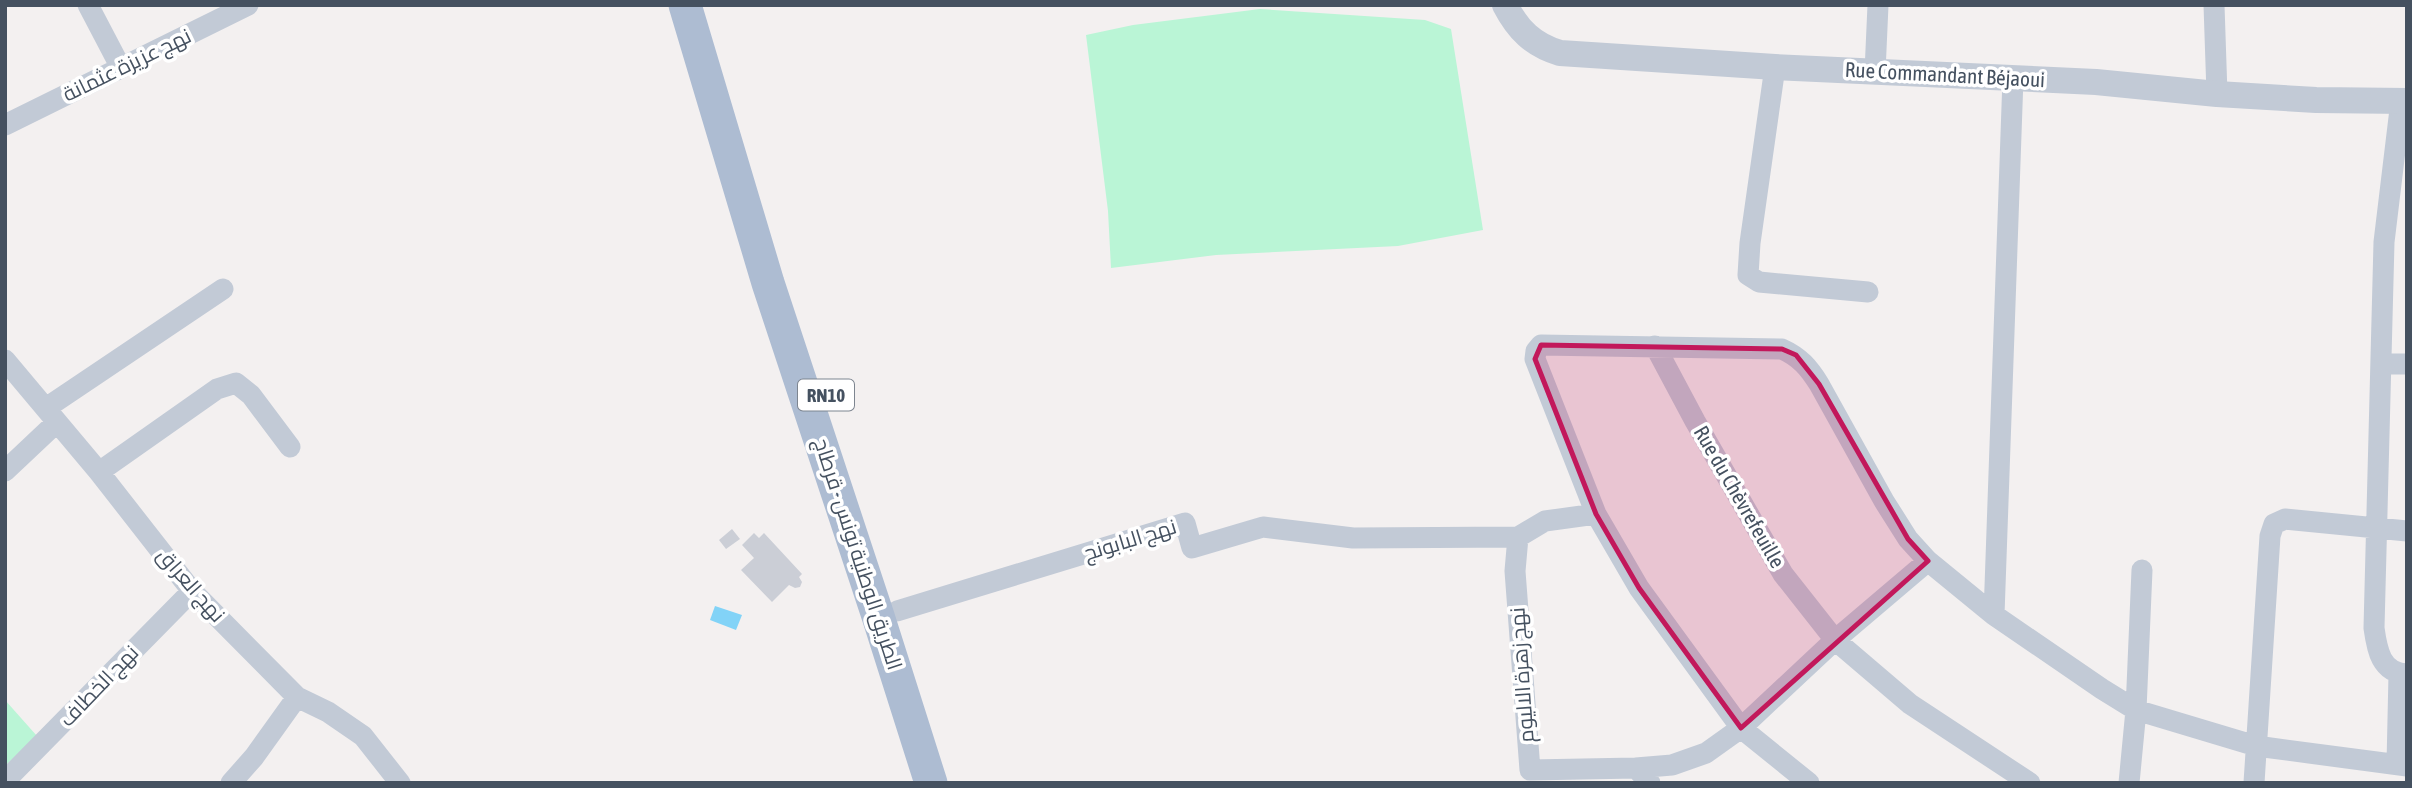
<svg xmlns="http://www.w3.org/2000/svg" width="2412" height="788" viewBox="0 0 2412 788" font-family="'Asap Condensed',Cairo,sans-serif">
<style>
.green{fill:#baf5d6}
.water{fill:#82d3f7}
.building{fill:#cbced6}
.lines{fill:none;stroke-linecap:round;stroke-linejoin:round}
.minor{stroke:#c2cad6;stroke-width:21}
.tertiary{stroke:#c2cad6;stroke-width:26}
.primary{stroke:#adbcd2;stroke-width:33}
.marked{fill:#c2185b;fill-opacity:0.2;stroke:#c2185b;stroke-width:5;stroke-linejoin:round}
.labels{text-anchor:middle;stroke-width:7;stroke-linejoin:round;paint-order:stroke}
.shield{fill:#fff;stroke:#7d8590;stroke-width:2}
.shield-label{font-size:19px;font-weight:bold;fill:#455160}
.street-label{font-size:21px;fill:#455160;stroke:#fff}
</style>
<rect width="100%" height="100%" fill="#f3f0f0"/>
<path class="green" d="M1260 9 1425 20 1451 29 1483 230 1398 246 1216 255 1111 268 1108 211 1086 35 1133 25Z
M5 700 37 736 5 766Z"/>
<path class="water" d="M715 606 742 615 736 630 710 620Z"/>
<path class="building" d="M732 529 740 539 726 549 719 540Z
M754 533 759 538 764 533 802 574 799 577 802 582 800 587 795 588 789 585 772 602 741 570 754 558 742 545Z"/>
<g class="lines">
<path class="minor" d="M88 5 121 68
M2214 5 2217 94
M1775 67 1750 243 1748 275 1759 282 1868 292
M1875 72 1878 5
M2401 101 2384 242 2374 628C2377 650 2381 673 2407 674
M5 125 248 5
M1655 346 1695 421 1783 574 1835 640 1910 704 2030 783
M5 360 99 472 192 591 297 697 328 712 363 736 400 783
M2382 364H2407
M46 408 223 289
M5 471 57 422
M99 472 217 389 236 383 251 395 290 447
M1596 514 1545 521 1518 537 1515 571 1530 770 1636 768 1650 783
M897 611 1185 523 1192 548 1263 527 1353 538 1518 537
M1994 615 2013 78
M2397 764 2399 674
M1636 768 1672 765 1706 753 1741 728 1835 640 1928 561
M5 781 192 591
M231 783 254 757 297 697
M1809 783 1741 728 1639 588 1596 514 1535 359 1536 351 1541 345 1782 349C1800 357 1809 368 1819 384L1884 501 1908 539 1928 561 1994 615 2102 689 2136 710 2256 746 2407 766
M2129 783 2136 710 2142 570
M2254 783 2270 536 2274 524 2285 519 2407 531"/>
<path class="tertiary" d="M1505 5C1518 30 1533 45 1560 53L1775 67 2096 82 2217 94 2316 100 2407 101"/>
<path class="primary" d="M685 5 768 283 878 616 931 783"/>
</g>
<path class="marked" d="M1541 345 1782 349 1796 355 1819 384 1908 539 1928 561 1741 728 1639 588 1596 514 1535 359Z"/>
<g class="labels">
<rect class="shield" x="798" y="379.5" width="56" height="31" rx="5"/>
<g class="shield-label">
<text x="826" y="402">RN10</text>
</g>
<g class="street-label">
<text transform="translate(127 65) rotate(-26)" y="7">نهج عزيزة عثمانة</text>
<text transform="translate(1945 75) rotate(3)" y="7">Rue Commandant Béjaoui</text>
<text transform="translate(1739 497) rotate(60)" y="7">Rue du Chèvrefeuille</text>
<text transform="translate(1130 540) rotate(-17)" y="7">نهج البابونج</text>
<text transform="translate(858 554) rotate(72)" y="7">الطريق الوطنية تونس - قرطاج</text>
<text transform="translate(191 585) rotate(49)" y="7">نهج العراق</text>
<text transform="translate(1522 675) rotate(-94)" y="7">نهج زهرة الاليوم</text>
<text transform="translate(99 686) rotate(-46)" y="7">نهج الخطاف</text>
</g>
</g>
<rect width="2412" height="788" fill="none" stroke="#455160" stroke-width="14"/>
</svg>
